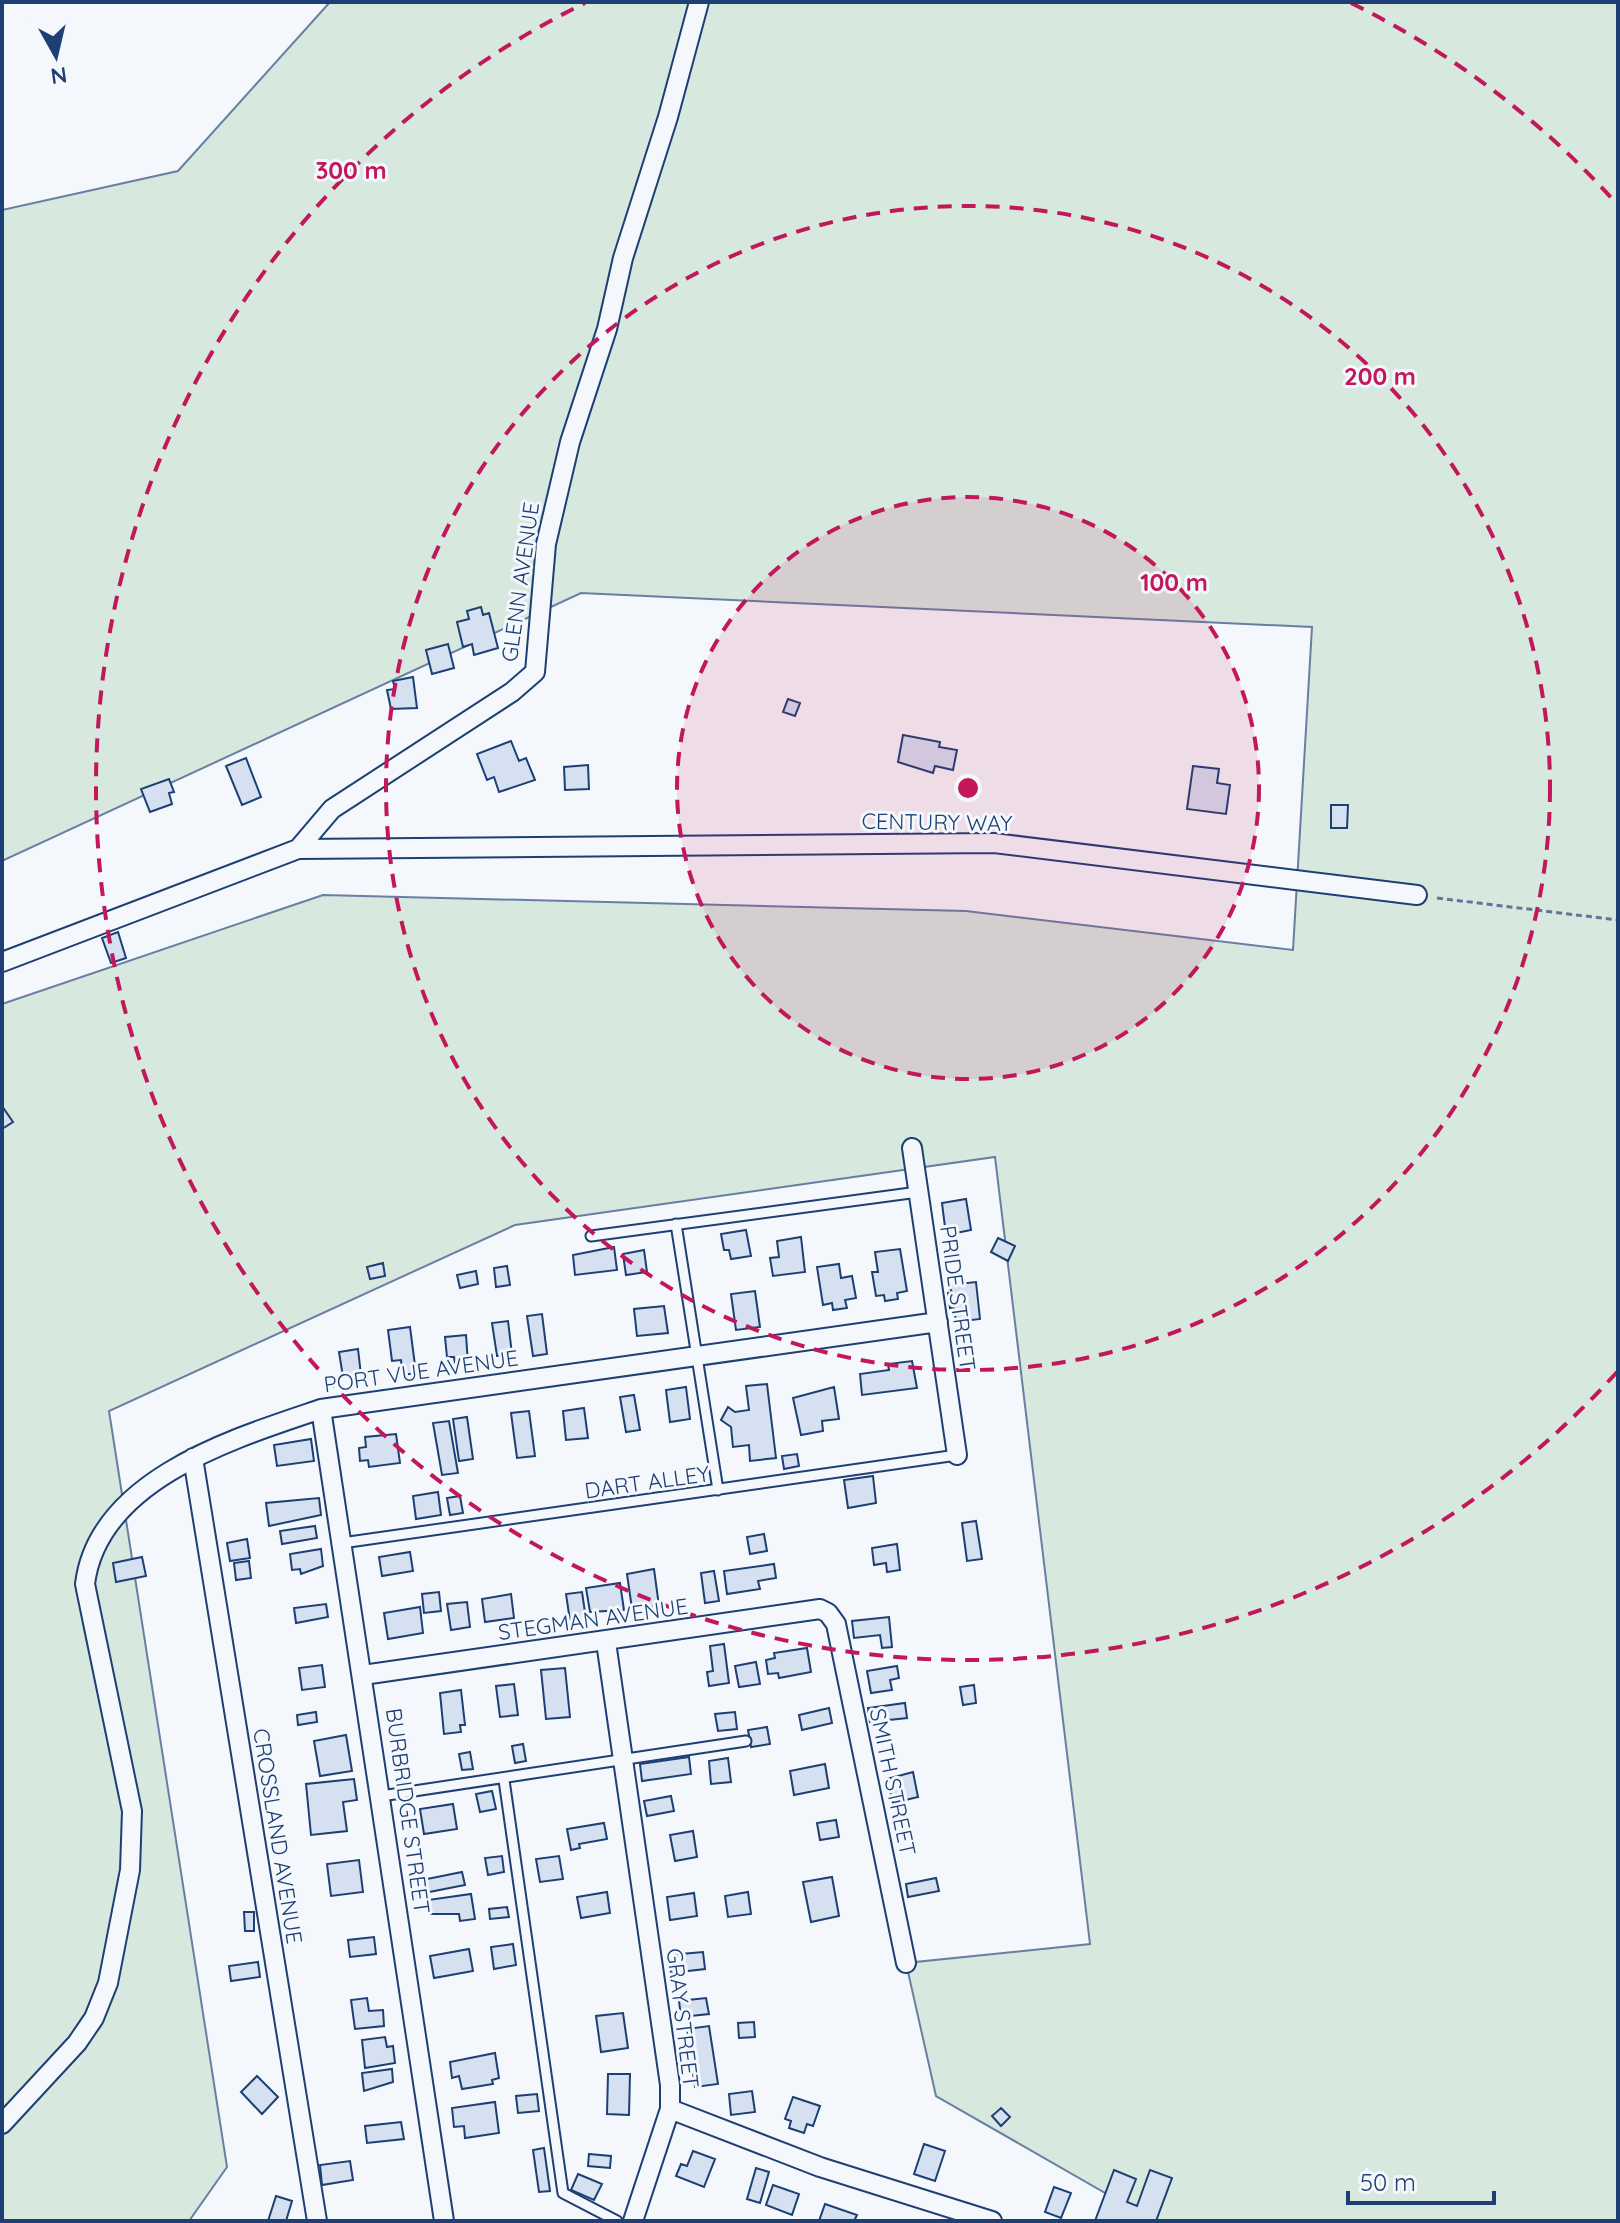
<svg xmlns="http://www.w3.org/2000/svg" width="1620" height="2223" viewBox="0 0 1620 2223" font-family="Quicksand,sans-serif">
<style>
.green{fill:#d7e8df;stroke:#687fa3;stroke-width:2}
.building{fill:#d5e0f0;stroke:#1d3f73;stroke-width:2}
.lines{fill:none;stroke-linecap:round;stroke-linejoin:round}
.lane-casing{stroke:#1d3f73;stroke-width:13}
.street-casing{stroke:#1d3f73;stroke-width:22}
.path{stroke:#5e769c;stroke-width:3;stroke-dasharray:6 4;stroke-linecap:butt}
.lane{stroke:#f4f7fb;stroke-width:9}
.street{stroke:#f4f7fb;stroke-width:18}
.ring{fill:none;stroke:#c2185b;stroke-width:4;stroke-dasharray:14 10}
.labels{text-anchor:middle;stroke-width:6;stroke-linejoin:round;paint-order:stroke}
.street-label{font-size:22px;fill:#1d3f73;stroke:#f4f7fb}
.centre{fill:#c2185b;stroke:#f4f7fb;stroke-width:4}
.ring-label{font-size:24px;text-anchor:middle;font-weight:bold;fill:#c2185b;stroke:#f4f7fb;stroke-width:6;stroke-linejoin:round;paint-order:stroke}
</style>
<rect width="100%" height="100%" fill="#f4f7fb"/>
<path class="green" d="M330 2H1618V2221H1154L936 2096 906 1963 1090 1944 995 1157 515 1225 109 1411 227 2167 189 2221H2V1004L323 895 966 911 1293 950 1312 627 581 593 2 861V210L178 171Z"/>
<path class="building" d="M481 607 483 615 489 613 498 648 474 655 472 644 463 647 457 622 469 619 467 611Z
M448 644 454 668 432 674 426 650Z
M413 677 417 708 391 709 387 690 395 689 393 681Z
M788 699 800 703 795 716 783 712Z
M903 735 940 742 939 747 957 750 953 770 935 766 933 773 898 762Z
M511 741 519 761 526 758 535 780 499 792 494 777 487 780 477 754Z
M246 758 261 797 242 805 226 766Z
M588 765 589 789 565 790 564 767Z
M1193 766 1219 769 1217 783 1230 785 1226 814 1187 809Z
M169 779 174 792 169 793 172 804 150 812 141 789Z
M1331 805H1348L1347 828H1331Z
M118 932 126 958 111 963 102 938Z
M2 1106 13 1122 2 1129Z
M966 1199 971 1230 946 1235 942 1203Z
M746 1230 751 1256 731 1259 729 1250H724L721 1234Z
M801 1237 805 1272 773 1276 770 1258 779 1257 777 1241Z
M998 1238 1015 1246 1008 1261 991 1252Z
M614 1247 617 1270 575 1275 573 1255Z
M900 1249 907 1291 897 1293 898 1299 885 1301 884 1295 876 1296 872 1272H878L875 1252Z
M644 1250 647 1272 626 1275 623 1254Z
M383 1263 385 1276 370 1279 367 1267Z
M839 1264 841 1278 852 1276 856 1298 845 1300 847 1308 833 1310 832 1303 823 1305 817 1267Z
M507 1266 510 1285 496 1287 494 1268Z
M476 1271 478 1284 460 1288 457 1275Z
M976 1282 980 1319 956 1322 954 1307 950 1308 948 1293 952 1292 948 1285Z
M755 1291 760 1327 736 1330 731 1294Z
M664 1306 668 1333 637 1336 634 1309Z
M542 1314 547 1354 533 1356 527 1316Z
M508 1321 512 1354 497 1356 492 1323Z
M410 1327 416 1373 403 1375 401 1360 392 1361 388 1330Z
M466 1335 468 1363 455 1364 454 1357H447L445 1337Z
M358 1349 361 1375 343 1377 339 1352Z
M912 1361 917 1388 862 1395 860 1374 889 1370 888 1364Z
M767 1384 776 1458 750 1461 749 1445 733 1447 731 1427 721 1420 728 1407 735 1412 749 1410 746 1386Z
M686 1387 690 1419 670 1422 666 1390Z
M834 1387 839 1419 822 1421 823 1431 801 1435 793 1398Z
M634 1395 640 1430 626 1432 620 1397Z
M584 1408 588 1438 566 1440 563 1411Z
M529 1411 535 1456 517 1458 511 1413Z
M467 1417 473 1459 459 1461 453 1419Z
M449 1421 458 1473 442 1475 433 1423Z
M396 1434 400 1463 369 1467 368 1460 360 1461 359 1448 366 1447 365 1437Z
M311 1439 314 1461 277 1466 274 1445Z
M797 1454 799 1466 784 1469 782 1456Z
M873 1476 876 1503 848 1508 844 1480Z
M438 1492 441 1515 416 1519 413 1496Z
M460 1496 463 1513 450 1515 447 1498Z
M319 1498 321 1515 269 1526 266 1503Z
M976 1521 982 1559 967 1561 962 1523Z
M315 1526 317 1538 282 1544 280 1531Z
M764 1534 767 1551 750 1554 747 1537Z
M247 1539 250 1558 230 1561 227 1543Z
M897 1544 900 1570 887 1572 886 1563 874 1565 872 1548Z
M321 1549 323 1566 301 1574 300 1569 292 1570 290 1554Z
M410 1552 413 1571 382 1576 379 1557Z
M142 1557 146 1576 116 1582 113 1563Z
M249 1561 251 1578 236 1580 234 1563Z
M774 1564 776 1578 758 1581 760 1589 727 1594 724 1571Z
M654 1569 659 1606 632 1609 627 1574Z
M714 1571 719 1601 705 1603 701 1573Z
M620 1583 624 1610 590 1612 586 1588Z
M439 1592 441 1611 424 1613 422 1594Z
M582 1592 586 1619 570 1621 566 1594Z
M511 1594 514 1618 485 1622 482 1599Z
M467 1602 470 1627 451 1630 447 1604Z
M326 1604 328 1617 296 1623 294 1608Z
M420 1607 423 1633 388 1639 384 1613Z
M889 1617 892 1647 882 1648 880 1635 854 1638 852 1621Z
M724 1644 729 1683 709 1686 707 1672 713 1671 710 1646Z
M807 1648 811 1672 779 1678 778 1673 768 1674 766 1660 775 1658 774 1653Z
M756 1662 760 1684 739 1687 735 1666Z
M322 1665 325 1687 302 1690 299 1668Z
M897 1666 899 1678 890 1680 892 1690 871 1693 867 1671Z
M565 1668 570 1717 546 1719 541 1670Z
M514 1684 518 1715 500 1717 496 1686Z
M974 1685 976 1703 963 1705 960 1687Z
M461 1690 465 1725H460L461 1732 444 1734 440 1693Z
M905 1703 907 1718 870 1722 868 1708Z
M829 1708 832 1723 802 1730 799 1715Z
M316 1712 317 1722 298 1725 297 1715Z
M735 1712 737 1729 718 1731 715 1714Z
M767 1727 770 1744 751 1747 748 1730Z
M346 1735 352 1771 320 1776 314 1741Z
M523 1744 526 1761 515 1763 512 1746Z
M470 1752 473 1769 462 1770 459 1754Z
M689 1757 691 1774 642 1781 640 1764Z
M728 1758 731 1782 711 1784 709 1761Z
M825 1764 829 1788 794 1795 790 1771Z
M913 1772 918 1797 893 1803 887 1779Z
M354 1779 357 1800 343 1802 347 1831 311 1835 306 1784Z
M492 1791 496 1809 480 1812 476 1794Z
M671 1796 674 1811 647 1816 644 1801Z
M453 1804 457 1829 424 1834 420 1809Z
M836 1820 839 1837 820 1840 817 1823Z
M604 1823 607 1839 579 1844 580 1848 571 1850 567 1829Z
M693 1831 697 1857 675 1861 670 1835Z
M502 1856 504 1872 488 1875 485 1858Z
M559 1856 563 1879 540 1882 536 1859Z
M359 1860 363 1892 331 1896 327 1864Z
M462 1872 465 1885 424 1893 422 1880Z
M832 1877 839 1916 811 1922 803 1882Z
M936 1878 939 1891 908 1897 906 1884Z
M607 1892 610 1913 581 1918 577 1897Z
M748 1892 751 1914 728 1917 725 1896Z
M694 1893 697 1916 670 1920 667 1897Z
M471 1894 475 1919 460 1921 459 1914H430L428 1900Z
M507 1907 509 1917 490 1919 489 1909Z
M244 1912H254V1931H245Z
M374 1937 376 1954 350 1957 348 1940Z
M513 1944 516 1965 494 1969 491 1947Z
M469 1949 473 1971 434 1978 430 1956Z
M703 1952 705 1969 671 1973 669 1955Z
M258 1962 260 1977 231 1981 229 1966Z
M367 1998 369 2011 383 2010 384 2026 355 2029 351 2000Z
M706 1998 709 2014 681 2017 679 2001Z
M623 2013 628 2048 601 2052 596 2016Z
M754 2022 755 2037 739 2038 738 2023Z
M709 2026 718 2084 695 2087 691 2058 686 2059 683 2041 689 2040 687 2029Z
M385 2037 387 2047 393 2046 395 2063 365 2068 362 2040Z
M495 2053 499 2078 492 2080 493 2084 462 2089 459 2076 452 2078 450 2062Z
M392 2069 393 2082 364 2091 362 2073Z
M608 2074H630L629 2115 607 2114Z
M257 2076 278 2097 262 2114 241 2092Z
M752 2091 755 2112 731 2115 729 2094Z
M537 2094 539 2111 518 2113 516 2096Z
M793 2097 820 2106 813 2126 807 2124 804 2133 789 2128 791 2121 785 2119Z
M495 2102 499 2133 465 2138 464 2126 454 2127 452 2108Z
M1001 2108 1010 2117 1001 2126 992 2116Z
M401 2122 404 2139 367 2143 365 2126Z
M924 2144 945 2151 935 2181 914 2174Z
M544 2148 550 2191 539 2192 533 2150Z
M693 2151 715 2159 704 2187 676 2176 681 2164 687 2166Z
M589 2154 611 2156 610 2168 588 2166Z
M350 2161 353 2180 322 2185 320 2165Z
M756 2168 769 2172 760 2203 747 2199Z
M1114 2170 1136 2179 1127 2202 1137 2206 1150 2170 1172 2178 1156 2221H1095Z
M578 2174 602 2184 594 2200 571 2190Z
M773 2185 799 2194 792 2215 766 2205Z
M1054 2187 1071 2193 1061 2218 1045 2212Z
M276 2196 292 2201 286 2221H268Z
M825 2204 857 2215 854 2221H819Z"/>
<g class="lines">
<defs>
<path id="lane" d="M676 1224 718 1490
M591 1236 918 1192
M342 1543 957 1455
M504 1780 563 2193 617 2221
M381 1796 746 1741"/>
<path id="street" d="M298 849 994 843 1417 895
M2 962 298 849 332 809 512 692 535 672 546 544 570 442 607 329 623 258 668 117 699 2
M912 1148 957 1455
M321 1409 444 2221
M193 1458 317 2221
M606 1642 670 2085V2109L633 2221
M363 1675 820 1609 828 1613 836 1624 906 1963
M670 2109 820 2167 992 2221
M2 2124 77 2043 94 2018 108 1983 130 1870 132 1811 85 1584C98 1479 235 1438 321 1409L938 1322"/>
</defs>
<use href="#lane" class="lane-casing"/>
<use href="#street" class="street-casing"/>
<path class="path" d="M1437 898 1618 920"/>
<use href="#lane" class="lane"/>
<use href="#street" class="street"/>
</g>
<circle cx="968" cy="788" r="291" fill="#c2185b" fill-opacity=".12"/>
<g class="ring">
<circle cx="968" cy="788" r="291"/>
<circle cx="968" cy="788" r="582"/>
<path d="M1617 1372A873 873 0 1 1 585 3M1351 3A873 873 0 0 1 1617 204"/>
</g>
<g class="labels">
<g class="street-label">
<text transform="translate(520 582) rotate(-82)" y="8">GLENN AVENUE</text>
<text transform="translate(937 822) rotate(1)" y="8">CENTURY WAY</text>
<text transform="translate(958 1298) rotate(82)" y="8">PRIDE STREET</text>
<text transform="translate(421 1371) rotate(-8)" y="8">PORT VUE AVENUE</text>
<text transform="translate(647 1482) rotate(-8)" y="8">DART ALLEY</text>
<text transform="translate(593 1619) rotate(-8)" y="8">STEGMAN AVENUE</text>
<text transform="translate(893 1782) rotate(78)" y="8">SMITH STREET</text>
<text transform="translate(408 1811) rotate(82)" y="8">BURBRIDGE STREET</text>
<text transform="translate(278 1836) rotate(81)" y="8">CROSSLAND AVENUE</text>
<text transform="translate(683 2018) rotate(83)" y="8">GRAY STREET</text>
</g>
</g>
<circle cx="968" cy="788" r="12" class="centre"/>
<g class="ring-label">
<text x="351" y="179">300 m</text>
<text x="1380" y="385">200 m</text>
<text x="1174" y="591">100 m</text>
</g>
<rect width="1620" height="2223" fill="none" stroke="#1d3f73" stroke-width="8"/>
<g transform="translate(56 56) rotate(172)" stroke="#f4f7fb" stroke-width="6" paint-order="stroke">
<path d="M0-6L14 30L0 20L-14 30Z" fill="#1d3f73"/>
<text y="-12" font-size="22" font-weight="bold" text-anchor="middle" fill="#1d3f73">N</text>
</g>
<path d="M1348 2191v12h146v-12" fill="none" stroke="#1d3f73" stroke-width="4"/>
<text x="1360" y="2191" font-size="24" fill="#1d3f73" stroke="#f4f7fb" stroke-width="6" paint-order="stroke">50 m</text>
</svg>
